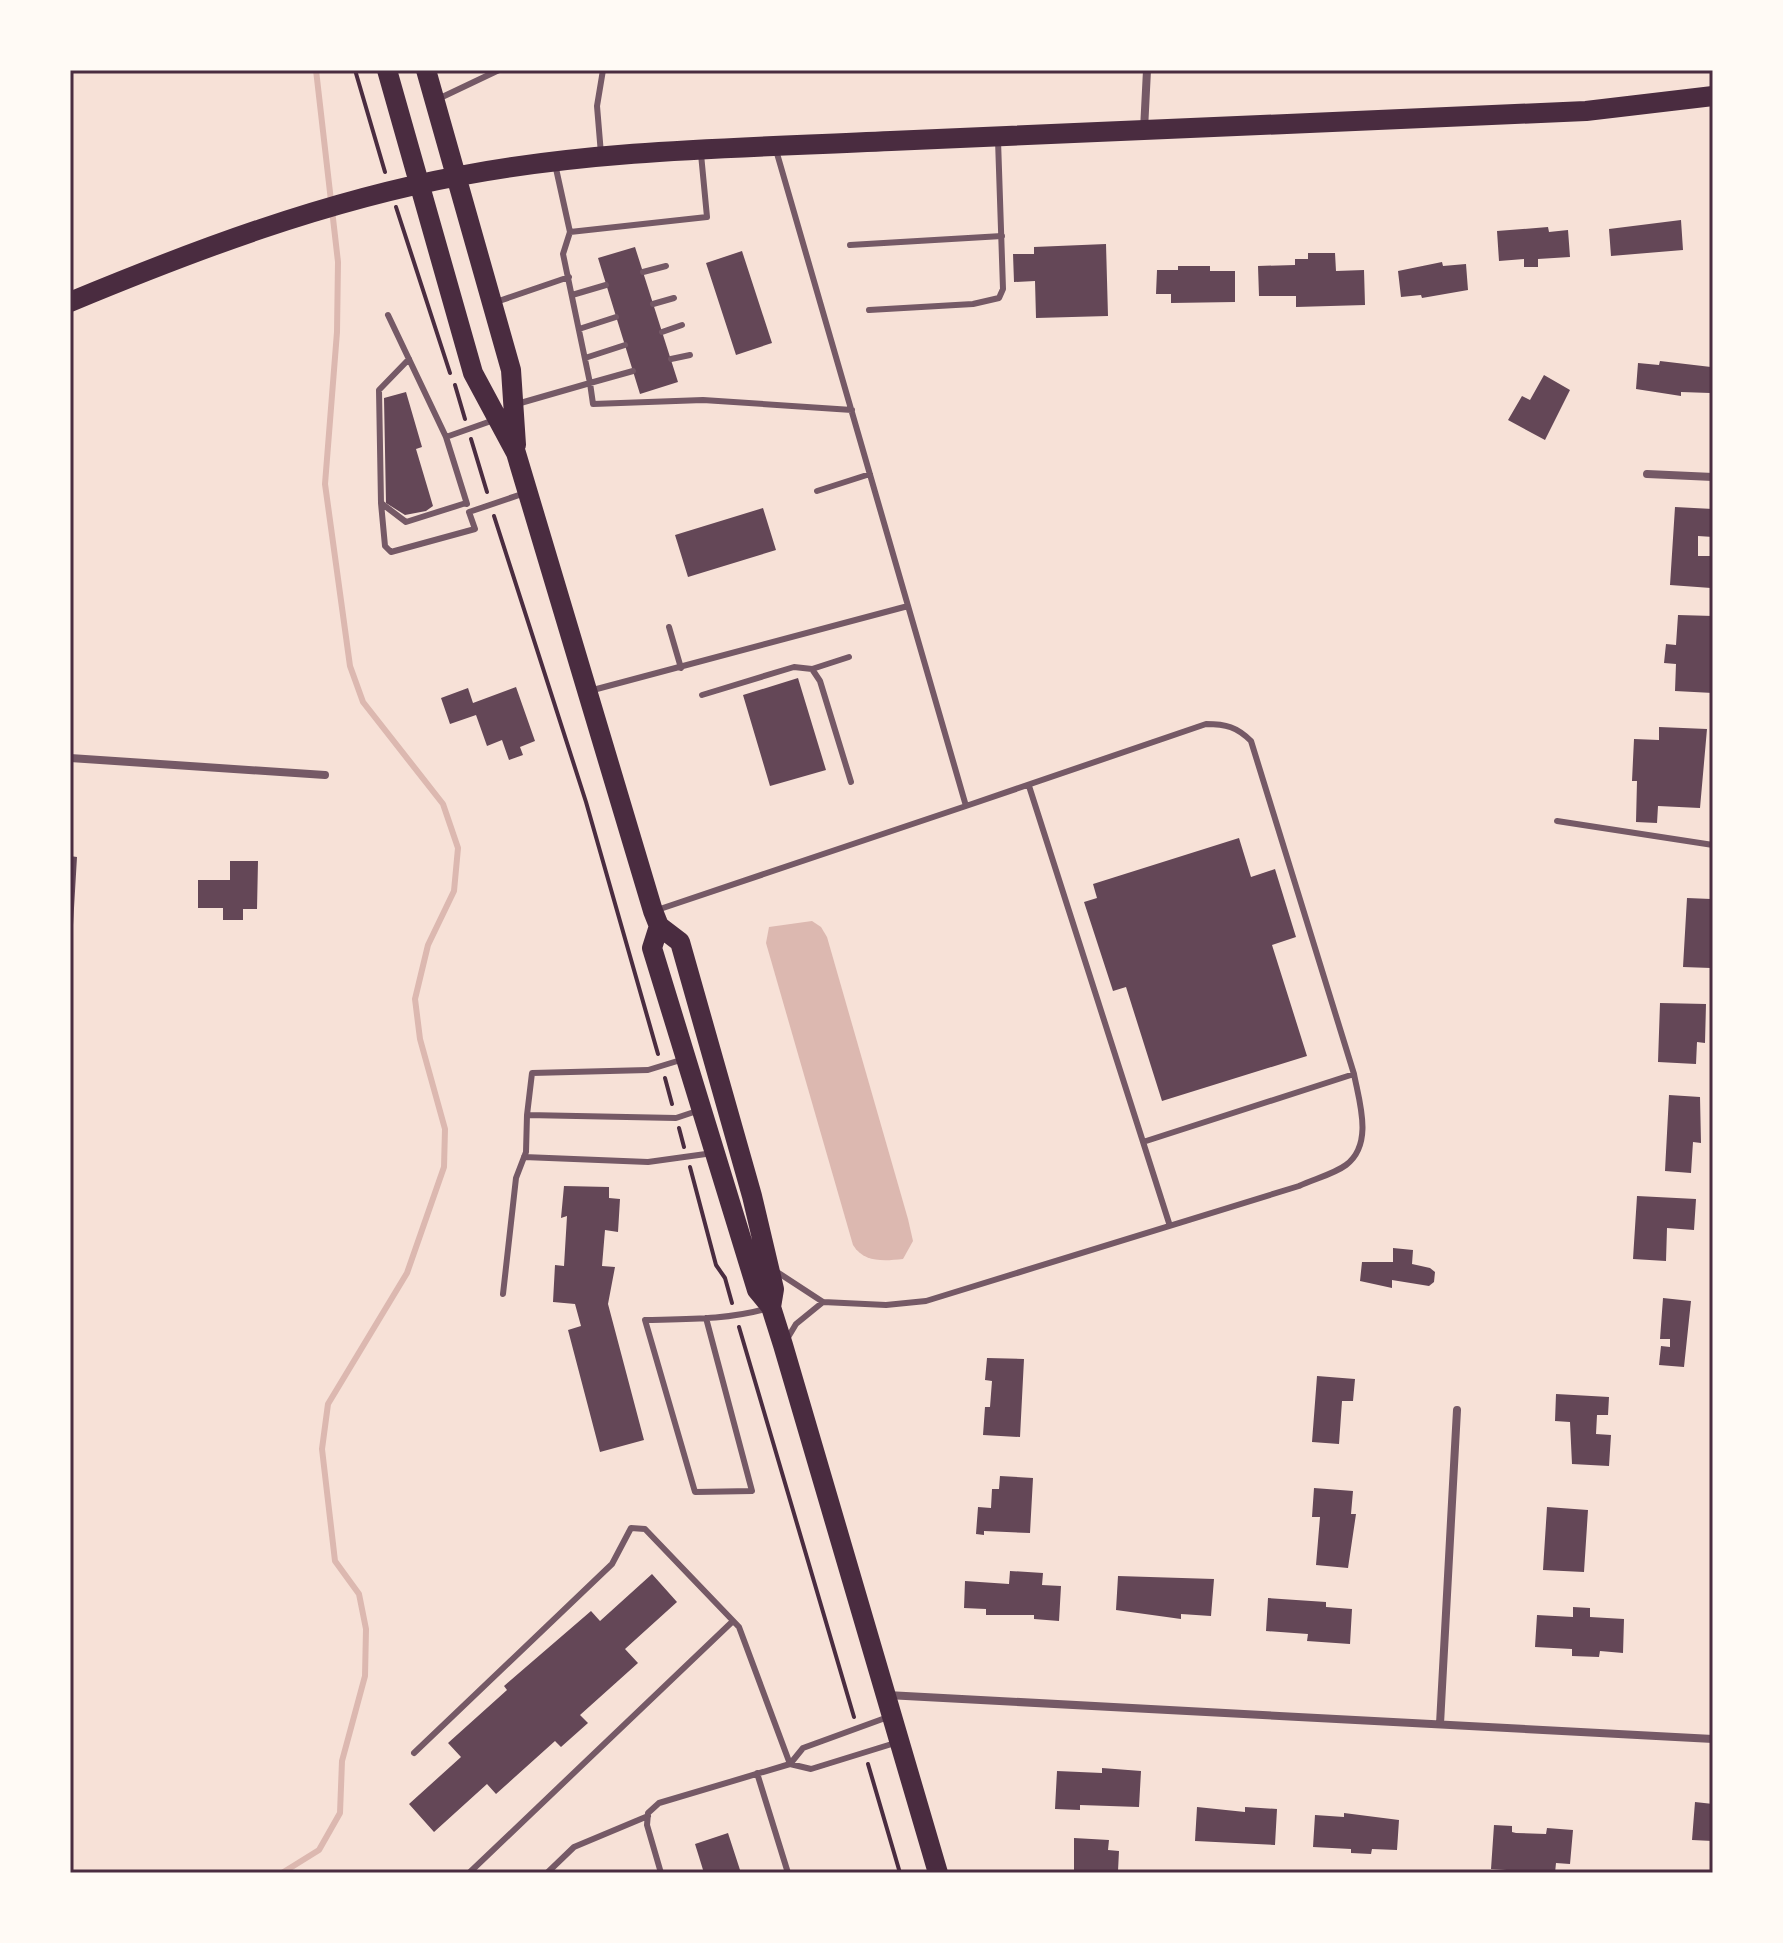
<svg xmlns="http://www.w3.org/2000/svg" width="1783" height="1943" viewBox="0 0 1783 1943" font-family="'Noto Serif',serif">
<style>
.water{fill:#dcb8b0}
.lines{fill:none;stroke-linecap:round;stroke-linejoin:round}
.stream{stroke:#dcb8b0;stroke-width:6}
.building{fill:#644757}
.path{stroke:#4a2c40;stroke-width:4}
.service{stroke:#755966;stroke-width:6}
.minor{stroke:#755966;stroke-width:8}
.primary{stroke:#4a2c40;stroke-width:20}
.neatline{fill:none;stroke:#4a2c40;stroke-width:3}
</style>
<rect width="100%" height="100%" fill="#f7e1d7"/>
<path class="water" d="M812 921 821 927 827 937 908 1219 913 1241 903 1259C884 1261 864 1263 853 1245L766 943 769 927Z"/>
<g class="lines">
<path class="stream" d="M282 1873 319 1850 340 1813 342 1761 365 1676 366 1629 359 1594 335 1561 322 1449 328 1404 407 1273 444 1167 445 1129 420 1039 415 999 428 945 454 891 458 848 443 804 363 702 350 666 325 484 337 332 338 262 316 70"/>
</g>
<path class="building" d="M1681 220 1683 250 1611 256 1609 229Z
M1548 227 1549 232 1568 230 1570 257 1538 259V267H1524V259L1499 261 1497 231Z
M1106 244 1108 316 1036 318 1035 281 1014 282 1013 254H1034V247Z
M635 247 678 382 640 394 598 258Z
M742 251 772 343 736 355 706 263Z
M1308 253H1335L1336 271 1364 270 1365 305 1296 307V296H1259L1258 266 1295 265V259H1308Z
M1442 262 1443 266 1466 264 1468 290 1422 298 1421 295 1401 297 1398 271Z
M1178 266H1210V271H1235V302L1171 303V294H1156L1157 270H1178Z
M1660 361 1711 367 1710 393 1681 392V396L1636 389 1638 363 1659 365Z
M1544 375 1570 390 1545 440 1508 420 1522 396 1530 400Z
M406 392 422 447 416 449 433 506 426 511 405 515 386 503 384 398Z
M1675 507 1713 509V537L1698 536V556H1713L1711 588 1670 585Z
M763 508 776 550 688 577 675 535Z
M1678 615 1713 616V693L1675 691 1676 664 1664 663 1666 644 1676 645Z
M798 678 826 770 770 786 743 695Z
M516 687 535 741 520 747 523 755 509 760 502 740 487 746 476 715 450 724 441 698 468 688 473 703Z
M1659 727 1707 729 1700 808 1658 806 1657 823 1636 822 1637 781H1632L1634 739 1659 740Z
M1239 838 1251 877 1275 869 1296 937 1272 945 1307 1056 1162 1101 1126 987 1113 991 1084 902 1097 898 1093 884Z
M70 856 77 857 73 925H70Z
M230 861H258L257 909H243V920H223V908H198V880H230Z
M1687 898 1711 899V968L1683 967Z
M1660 1003 1706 1004 1705 1043 1697 1042 1696 1064 1658 1062Z
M1669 1095 1700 1097 1701 1143 1693 1142 1691 1173 1665 1171Z
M564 1186 609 1187V1198L620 1199 618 1232 605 1230 602 1266 615 1267 608 1304 644 1440 600 1452 568 1330 581 1326 575 1304 553 1302 555 1265 564 1266 567 1216 561 1218Z
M1637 1196 1696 1199 1694 1230 1667 1228 1666 1261 1633 1259Z
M1393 1248 1413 1250 1412 1264 1430 1268 1435 1272 1434 1282 1429 1286 1392 1280V1288L1360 1281 1362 1262H1393Z
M1663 1298 1691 1301 1684 1367 1659 1365 1661 1346 1670 1347V1339H1660Z
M987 1358 1024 1359 1020 1437 983 1435 985 1407H990L992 1381 985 1380Z
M1317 1376 1355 1379 1353 1401H1342L1339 1444 1312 1442Z
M1556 1394 1609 1397 1608 1415H1597L1596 1434 1611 1435 1609 1466 1572 1464 1570 1422 1555 1421Z
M1000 1476 1033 1478 1030 1533 984 1531V1535L976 1534 978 1507 991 1508 992 1489H999Z
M1314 1488 1353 1491 1351 1514H1356L1348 1568 1316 1565 1320 1517H1312Z
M1547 1507 1588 1510 1584 1572 1543 1570Z
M1010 1571 1043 1573 1042 1585 1061 1586 1059 1621 1034 1619V1615H986V1609L964 1608 965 1581 1009 1584Z
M652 1574 677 1602 625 1649 638 1663 580 1715 588 1723 561 1747 555 1741 496 1794 487 1784 434 1832 409 1804 461 1757 448 1743 507 1690 504 1686 591 1611 600 1621Z
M1118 1576 1214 1579 1211 1616 1181 1614V1619L1116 1610Z
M1268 1598 1326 1602V1607L1352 1609 1350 1644 1307 1641 1308 1634 1266 1631Z
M1573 1607 1590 1608V1617L1624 1619 1623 1653 1600 1651 1599 1657 1572 1656V1649L1535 1647 1537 1615 1573 1617Z
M1102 1768 1141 1771 1139 1807 1080 1805V1810L1055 1809 1057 1771 1102 1773Z
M1695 1802 1713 1804V1841L1692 1840Z
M1197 1807 1245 1812V1807L1277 1809 1275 1845 1195 1841Z
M1344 1813 1399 1820 1397 1850 1372 1849 1371 1854 1351 1853V1849L1313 1847 1315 1815 1344 1817Z
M1494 1825 1512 1826V1832L1516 1833 1546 1834 1547 1828 1573 1830 1570 1864 1556 1863 1555 1873 1491 1869Z
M728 1833 741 1873H704L695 1844Z
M1074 1838 1109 1840 1108 1850 1119 1851 1118 1871 1074 1873Z"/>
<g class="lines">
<path class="path" d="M355 70 385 172
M396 207 450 373
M455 385 465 419
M471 439 487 492
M494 516 586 802 658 1054
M665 1078 672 1104
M679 1128 684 1147
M690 1167 716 1265 725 1278 732 1303
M739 1327 854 1717
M868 1764 900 1873"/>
<path class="service" d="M438 99 499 70
M601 154 597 106 603 70
M570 232 707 217 701 154
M850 245 1002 236
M643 272 666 266
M572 295 606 285
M496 302 569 277
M653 304 674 298
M869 310 973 304 999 298 1003 289 998 140
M388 315 446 437
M579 329 616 317
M662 332 682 325
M585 358 625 345
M409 359 379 390 381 503 406 522 466 503
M671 359 690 355
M633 371 590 383 593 404 703 400 852 410
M517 404 590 383 563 254 570 232 555 164
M817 491 870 474
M381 503 385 546 391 552 475 529 469 512 525 493
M467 504 446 437 494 420
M669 627 681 668
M812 669 849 657
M593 690 908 606
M702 695 794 667 812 669 820 681 851 782
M1029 786 1169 1223
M1557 821 1713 845
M657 910 966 806 776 150
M684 1059 648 1070 532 1073 527 1115 676 1118 697 1111
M1143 1142 1354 1074
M524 1157 648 1162 713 1153
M774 1270 823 1302 886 1305 926 1301 1299 1186C1314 1179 1334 1174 1346 1165 1374 1144 1359 1101 1354 1074L1251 741C1237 727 1226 724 1206 724L966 806
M503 1294 516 1178 526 1152 527 1115
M706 1318 752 1491 695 1492 645 1320C687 1319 728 1320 769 1308
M787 1339 796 1324 823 1302
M888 1717 803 1748 790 1764 811 1769 895 1743
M414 1753 612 1564 631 1528 645 1529 739 1627 790 1764 659 1803 648 1813 647 1825 661 1873
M757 1773 788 1873
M469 1873 733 1621
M547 1873 574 1847 648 1816"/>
<path class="minor" d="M1144 130 1147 70
M1647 474 1713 477
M70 758 325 775
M887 1695 1713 1739
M1440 1724 1457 1410"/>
<path class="primary" d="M387 70 473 373 516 453 653 911 659 926 680 942 752 1196 774 1289 771 1307
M426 70 511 370 516 445
M70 302C195 250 325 201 459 176 601 149 747 148 891 141 1122 129 1354 121 1586 111L1713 96
M659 926 652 948 757 1290 771 1307 783 1345 938 1873"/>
</g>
<rect width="1783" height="1943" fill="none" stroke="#fffaf5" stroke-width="144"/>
<rect x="72" y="72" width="1639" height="1799" class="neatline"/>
</svg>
